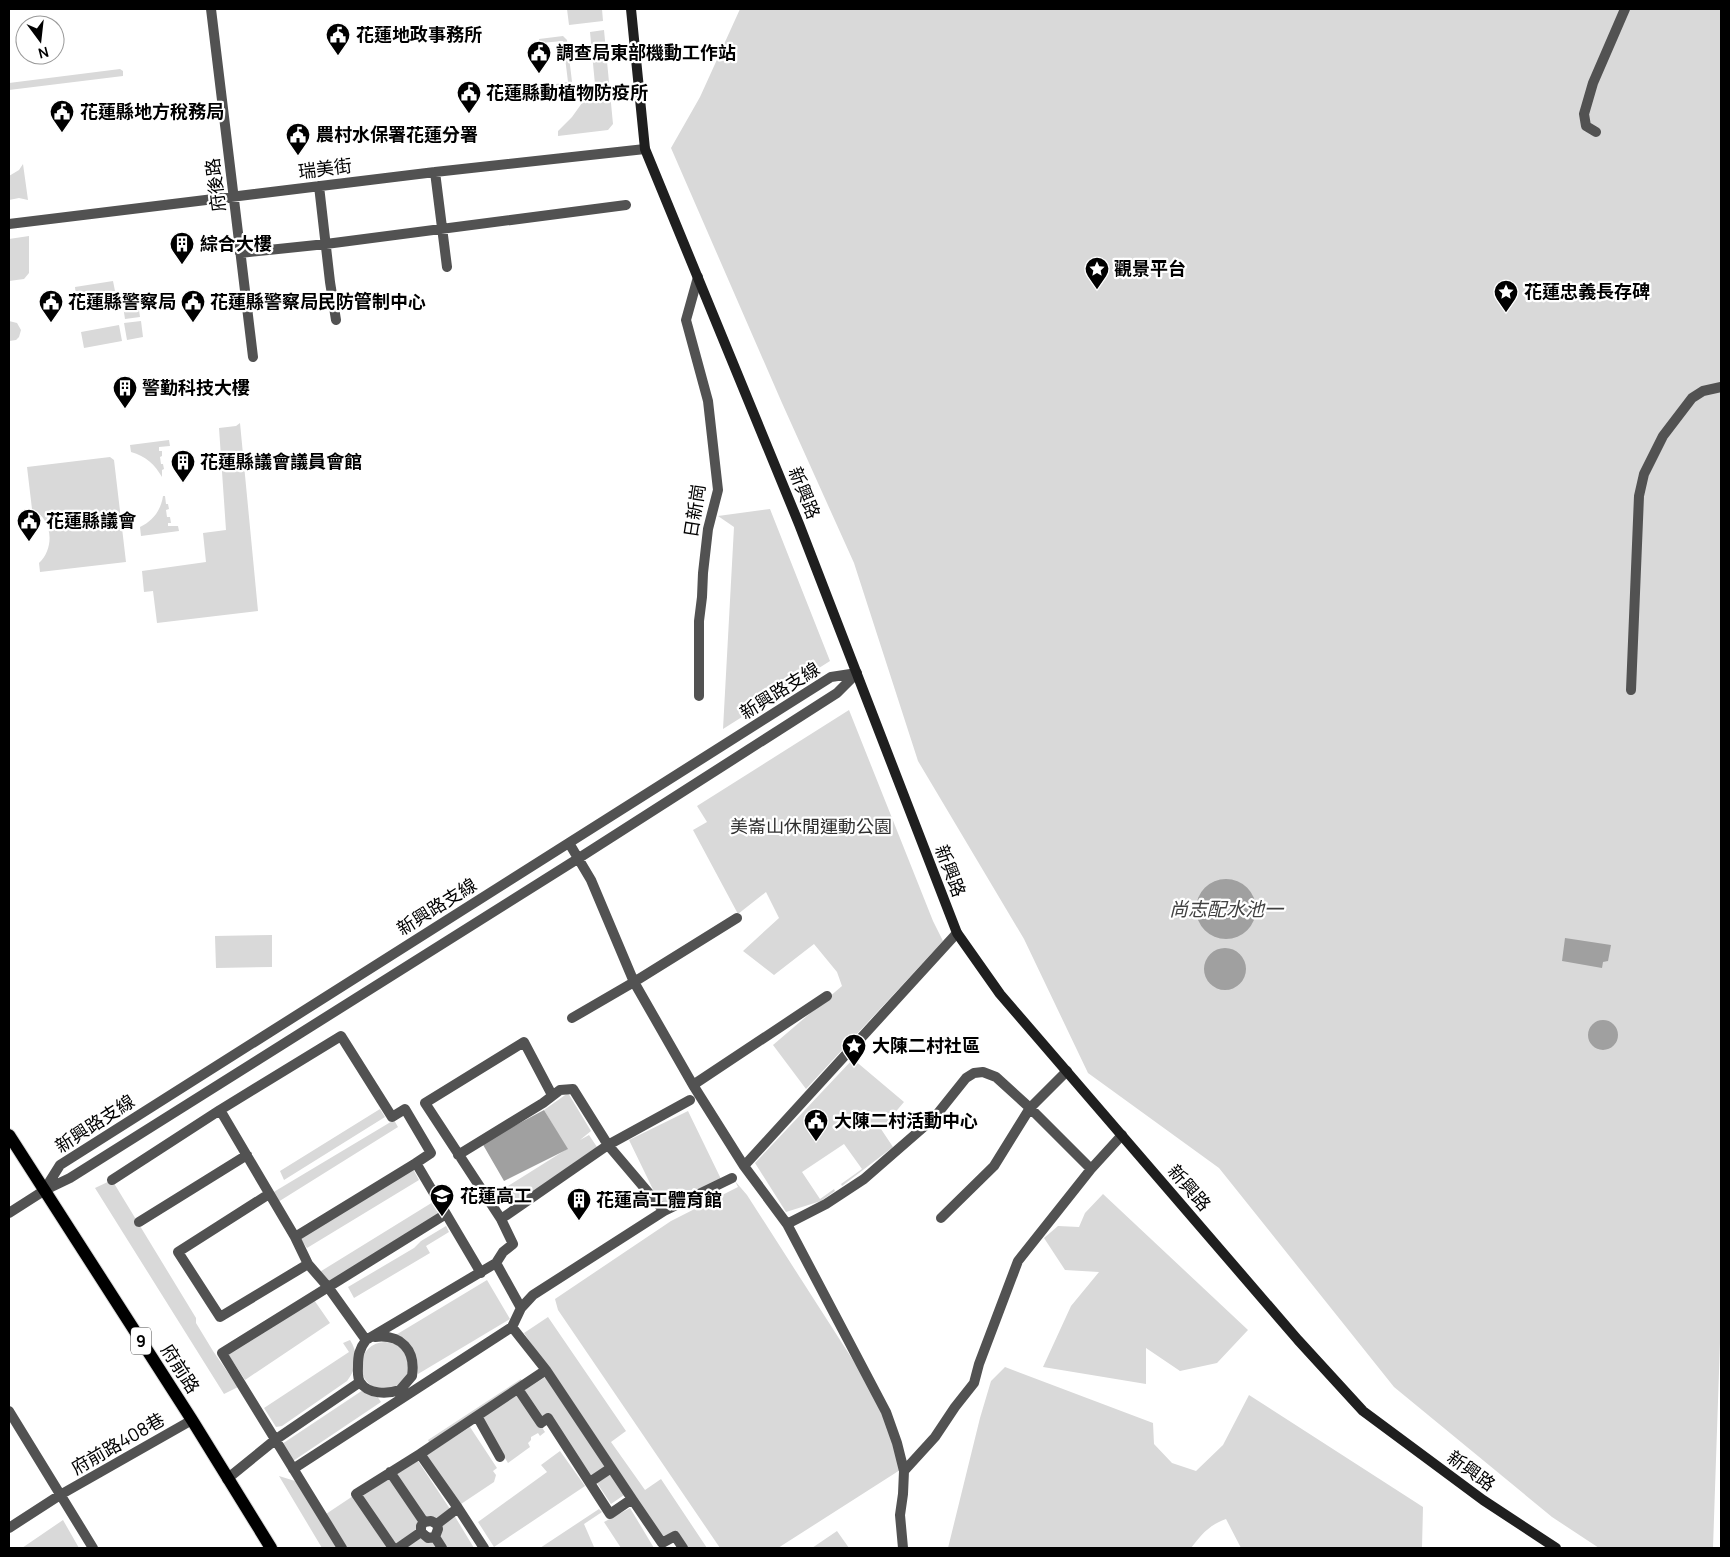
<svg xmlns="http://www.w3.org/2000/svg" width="1730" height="1557" viewBox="0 0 1730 1557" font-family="Manrope,'Noto Sans TC',sans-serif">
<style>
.green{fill:#d9d9d9}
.water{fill:#a0a0a0}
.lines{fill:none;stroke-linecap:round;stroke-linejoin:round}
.primary-casing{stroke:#dbdbdb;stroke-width:14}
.street{stroke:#525252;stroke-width:10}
.secondary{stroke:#1f1f1f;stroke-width:10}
.primary{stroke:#000;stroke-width:12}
.labels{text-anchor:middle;stroke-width:4.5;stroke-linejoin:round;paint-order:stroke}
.shield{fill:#fff;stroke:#4c4c4c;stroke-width:1}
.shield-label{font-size:16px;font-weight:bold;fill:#000}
.poi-label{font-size:18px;font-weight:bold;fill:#000;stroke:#fff;text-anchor:start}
.street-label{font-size:18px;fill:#000;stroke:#fff}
.park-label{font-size:18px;fill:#303030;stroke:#fff}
.water-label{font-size:19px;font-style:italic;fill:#414141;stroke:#fff}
</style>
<rect width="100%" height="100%" fill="#fff"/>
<path class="green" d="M567 9H602L603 21 569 25Z
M740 9H1721V1313L1713 1548H1599L1552 1517 1394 1387 1219 1168 1088 1073 1024 939 918 761 854 563 782 403 671 148 700 97Z
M604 30 613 124 608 130 558 136V131L572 117 587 96 596 95 590 32Z
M563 36 567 40 573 90 570 94 549 90 556 89V84L568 82 563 41 540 43 539 39Z
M120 69 123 71V76L9 90V83Z
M23 164 28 200 19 198 9 200V176L19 170Z
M29 236V273L24 279 9 281V239Z
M113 281 115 291 76 297 75 287Z
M136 291 140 317 125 319 121 293Z
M9 321 17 323 21 330 19 337 16 340 9 341Z
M141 321 143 337 127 340 124 323Z
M119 325 122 341 84 348 81 332Z
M240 423 258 611 157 623 153 591 144 592 142 571 206 562 203 533 226 530 219 428 236 426Z
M169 440 170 446 159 447V451H162V456L160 457 161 464H163L164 469 162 470V477C155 465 146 456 131 452L130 445Z
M110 457 114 460 126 562 40 572 39 563C55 548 53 519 32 509L27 467Z
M163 496H165L166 504H168L169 509 166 510 167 517H170L171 523H168V526H178L179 531 141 536 140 527C153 521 161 510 163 496Z
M770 509 830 661 723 729 734 527 718 516Z
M849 710 933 921 943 941 806 1089 773 1045 842 986 837 972 814 944 774 975 743 951 779 918 766 892 738 914 693 830 707 822 697 806Z
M272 935V967L216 968 215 936Z
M853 1059 904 1102 881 1129 893 1147 842 1186 841 1184 862 1169 844 1144 802 1172 820 1199 834 1189 835 1191 821 1201 786 1212 755 1163Z
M568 1093 591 1131 580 1140 589 1135 599 1150 510 1206 500 1191 567 1149 544 1110Z
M380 1109 385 1117 284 1180 280 1171Z
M688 1111 721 1179 662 1208 629 1140Z
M394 1120 398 1127 278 1202 272 1193Z
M413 1169 419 1180 307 1248 300 1238Z
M112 1180 196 1318V1323L213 1351 238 1387 224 1394 95 1188Z
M735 1181 747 1195 876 1396 897 1436 900 1470 778 1548H720L558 1310 555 1299 671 1221 738 1187Z
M1103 1194 1248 1330 1217 1363 1180 1371 1146 1348V1384L1043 1367 1071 1306 1099 1272 1065 1270 1044 1238 1058 1226 1079 1227 1085 1213Z
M433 1202 443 1216 328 1287 318 1273Z
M446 1226 449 1232 426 1246 430 1253 354 1298 348 1287 414 1248 421 1241Z
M487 1280 510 1319 418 1374 417 1366 394 1336Z
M312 1297 330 1323 245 1380 226 1351Z
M548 1317 626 1431 611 1442 645 1490 661 1479 707 1548H687L676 1531 662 1539 524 1333Z
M350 1340C359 1354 357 1368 347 1381L282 1426 276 1427 264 1408 349 1352 343 1343Z
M361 1366a24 24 0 1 1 48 0a24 24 0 1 1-48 0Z
M1005 1367 1153 1423 1154 1444 1172 1463 1196 1471 1223 1445 1249 1395 1423 1507 1422 1548H1241L1226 1519C1209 1525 1201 1535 1191 1548H948L980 1418 991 1381Z
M547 1376 606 1467 590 1477 549 1416 542 1420 523 1391Z
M521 1379 523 1383 430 1444 428 1440Z
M363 1390 377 1396 381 1402 293 1461 282 1444Z
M519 1393 545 1432 540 1436 538 1433 531 1437V1440L528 1443 530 1447 508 1463 480 1418Z
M470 1427 497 1468 493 1471 496 1475 494 1482 461 1504 425 1456Z
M560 1451 585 1486 494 1547 478 1522 547 1472 541 1465Z
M418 1461 450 1509 437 1521 426 1520 395 1475Z
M612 1473 624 1495 611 1504 597 1483Z
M279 1476 295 1481 326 1514 356 1494 392 1548H322Z
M391 1477 421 1521 418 1533 396 1548 361 1497Z
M630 1508 654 1548H621L604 1522Z
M599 1509 602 1512 584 1524 594 1547 540 1548Z
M454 1515 474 1548H444L438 1537 440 1524Z
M63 1520 79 1548H22Z
M837 1531 849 1548H812Z
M421 1536 433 1539 439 1548H403Z"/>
<path class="water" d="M1196 909a30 30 0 1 1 60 0a30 30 0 1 1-60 0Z
M1565 938 1611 945 1608 961 1603 962 1602 968 1562 961Z
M1204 969a21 21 0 1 1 42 0a21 21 0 1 1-42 0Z
M1588 1035a15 15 0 1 1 30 0a15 15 0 1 1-30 0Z
M544 1110 568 1149 504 1181 482 1143Z"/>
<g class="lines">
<defs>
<path id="primary" d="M9 1135 192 1420 271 1548"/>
</defs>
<use href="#primary" class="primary-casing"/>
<path class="street" d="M211 9 253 357
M1596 132 1586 126 1584 114 1593 83 1625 9
M435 172 447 267
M319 186 330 282 336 320
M9 224 435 172 645 149
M240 253 326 244 626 205
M698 277 686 320 708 401 718 490 708 529 703 573 702 597 699 621V696
M1631 690 1639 496 1644 474 1663 436 1692 398 1703 391 1721 387
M569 843 591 880 634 982 693 1085 744 1166 787 1224 886 1412 897 1443 904 1471 903 1494 900 1515 903 1548
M572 1018 634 982 737 918
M693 1085 827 996
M458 1155 543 1103 560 1090 573 1089 608 1145 690 1100
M744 1166 957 933
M112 1180 220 1110
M45 1189 60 1165 831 677 857 673
M269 1194 178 1252 220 1317 308 1264
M9 1213 45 1190 70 1178 579 858 837 693 857 673
M941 1218 994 1166 1030 1108 1067 1071
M501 1219 608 1145 664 1211
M139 1222 247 1155
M787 1224 826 1204 864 1179 934 1118 966 1078 974 1073 983 1072 996 1077 1030 1108 1091 1169
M295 1237 220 1110 341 1036 392 1117 405 1109 431 1153 416 1163
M496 1263 503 1252 513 1244 501 1219 425 1103 524 1042 552 1095
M512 1327 546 1370 632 1499
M375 1337C401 1334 416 1350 412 1376L400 1390
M366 1340 328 1287 308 1264 295 1237 416 1163 481 1273
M518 1389 541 1423 548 1418 610 1514 632 1499 662 1543 675 1536 683 1548
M404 1396 400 1390C388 1394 368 1395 360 1382 357 1377 358 1371 358 1366 358 1356 359 1349 366 1340L496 1263 521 1308
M9 1411 93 1548
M477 1416 500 1457
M420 1454 458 1508 484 1548
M293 1469 512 1327 521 1308 533 1295 664 1211 732 1178
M904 1471 935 1437 955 1407 974 1383 979 1364 1018 1261 1091 1169 1122 1135
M390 1472 424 1522 421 1526V1532L398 1548
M227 1479 275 1440 360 1382
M590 1482 611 1468
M424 1522 431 1521 437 1524 438 1529 435 1537
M437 1524 458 1508
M9 1528 60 1495 192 1420
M421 1532 428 1538 435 1537 442 1548
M342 1548 222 1353 446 1214
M393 1548 356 1494 420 1454 546 1370"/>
<path class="secondary" d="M631 9 645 149 799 524 957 933 1000 994 1298 1340 1363 1411 1483 1500 1556 1548"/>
<use href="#primary" class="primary"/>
</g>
<defs>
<symbol id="civic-pin" viewBox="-11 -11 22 30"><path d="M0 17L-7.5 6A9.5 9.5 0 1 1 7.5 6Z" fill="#000" stroke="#fff"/><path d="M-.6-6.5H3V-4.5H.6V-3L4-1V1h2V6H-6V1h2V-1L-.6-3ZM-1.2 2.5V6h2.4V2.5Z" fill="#fff"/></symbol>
<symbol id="building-pin" viewBox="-11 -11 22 30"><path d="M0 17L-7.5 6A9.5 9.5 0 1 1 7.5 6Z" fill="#000" stroke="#fff"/><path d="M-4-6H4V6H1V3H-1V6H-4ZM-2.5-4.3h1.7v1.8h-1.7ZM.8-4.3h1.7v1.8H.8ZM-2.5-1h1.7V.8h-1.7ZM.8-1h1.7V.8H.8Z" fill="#fff"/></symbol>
<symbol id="sight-pin" viewBox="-11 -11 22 30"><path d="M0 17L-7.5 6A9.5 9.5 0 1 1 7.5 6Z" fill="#000" stroke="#fff"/><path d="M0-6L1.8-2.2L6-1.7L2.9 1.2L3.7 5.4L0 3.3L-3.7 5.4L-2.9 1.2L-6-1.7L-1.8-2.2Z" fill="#fff"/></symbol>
<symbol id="school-pin" viewBox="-11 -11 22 30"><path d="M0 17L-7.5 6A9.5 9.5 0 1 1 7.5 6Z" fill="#000" stroke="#fff"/><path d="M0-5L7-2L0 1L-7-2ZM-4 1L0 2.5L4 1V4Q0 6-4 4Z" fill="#fff"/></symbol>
</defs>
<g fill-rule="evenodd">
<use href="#civic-pin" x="324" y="21" width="28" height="38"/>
<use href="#civic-pin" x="525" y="39" width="28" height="38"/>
<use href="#civic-pin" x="455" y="79" width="28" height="38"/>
<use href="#civic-pin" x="48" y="98" width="28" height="38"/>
<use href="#civic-pin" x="284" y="121" width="28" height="38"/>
<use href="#building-pin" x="168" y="230" width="28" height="38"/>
<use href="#sight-pin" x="1083" y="255" width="28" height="38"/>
<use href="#sight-pin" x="1492" y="278" width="28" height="38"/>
<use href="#civic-pin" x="37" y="288" width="28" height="38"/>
<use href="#civic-pin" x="179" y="288" width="28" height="38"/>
<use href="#building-pin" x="111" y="374" width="28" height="38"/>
<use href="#building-pin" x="169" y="448" width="28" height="38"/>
<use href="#civic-pin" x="15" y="507" width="28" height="38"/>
<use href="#sight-pin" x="840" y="1032" width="28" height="38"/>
<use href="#civic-pin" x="802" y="1107" width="28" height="38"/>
<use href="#school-pin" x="428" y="1182" width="28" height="38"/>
<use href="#building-pin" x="565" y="1186" width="28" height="38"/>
</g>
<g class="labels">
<rect class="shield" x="131" y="1327.5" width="20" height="27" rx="4"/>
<g class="shield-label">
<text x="141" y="1347">9</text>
</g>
<g class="poi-label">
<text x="356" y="41">花蓮地政事務所</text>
<text x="556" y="59">調查局東部機動工作站</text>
<text x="486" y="99">花蓮縣動植物防疫所</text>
<text x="80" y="118">花蓮縣地方稅務局</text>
<text x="316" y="141">農村水保署花蓮分署</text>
<text x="200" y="250">綜合大樓</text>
<text x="1114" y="275">觀景平台</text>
<text x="1524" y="298">花蓮忠義長存碑</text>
<text x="68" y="308">花蓮縣警察局</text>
<text x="210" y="308">花蓮縣警察局民防管制中心</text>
<text x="142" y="394">警勤科技大樓</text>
<text x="200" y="468">花蓮縣議會議員會館</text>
<text x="46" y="527">花蓮縣議會</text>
<text x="872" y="1052">大陳二村社區</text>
<text x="834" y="1127">大陳二村活動中心</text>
<text x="460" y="1202">花蓮高工</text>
<text x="596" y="1206">花蓮高工體育館</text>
</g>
<g class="street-label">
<text transform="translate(325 169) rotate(-7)" y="6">瑞美街</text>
<text transform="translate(216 185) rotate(-97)" y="6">府後路</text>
<text transform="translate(804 493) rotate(68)" y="6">新興路</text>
<text transform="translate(695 511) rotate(-81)" y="6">日新崗</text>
<text transform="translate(780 691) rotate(-32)" y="6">新興路支線</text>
<text transform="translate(950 871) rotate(69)" y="6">新興路</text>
<text transform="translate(437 907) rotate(-32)" y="6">新興路支線</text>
<text transform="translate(95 1124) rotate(-33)" y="6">新興路支線</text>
<text transform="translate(1189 1188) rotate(49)" y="6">新興路</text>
<text transform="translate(180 1369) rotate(57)" y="6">府前路</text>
<text transform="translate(118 1444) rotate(-30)" y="6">府前路408巷</text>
<text transform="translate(1471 1471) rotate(36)" y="6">新興路</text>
</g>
<g class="park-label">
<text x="811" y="833">美崙山休閒運動公園</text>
</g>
<g class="water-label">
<text x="1226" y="916">尚志配水池一</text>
</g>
</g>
<rect width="1730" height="1557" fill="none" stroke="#000000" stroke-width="20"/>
<g transform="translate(40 40) rotate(165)"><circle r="24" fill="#ffffff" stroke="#999999"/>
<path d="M0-4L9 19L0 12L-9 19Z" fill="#000000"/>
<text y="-8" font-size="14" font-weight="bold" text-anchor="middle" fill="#000000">N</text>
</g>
</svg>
